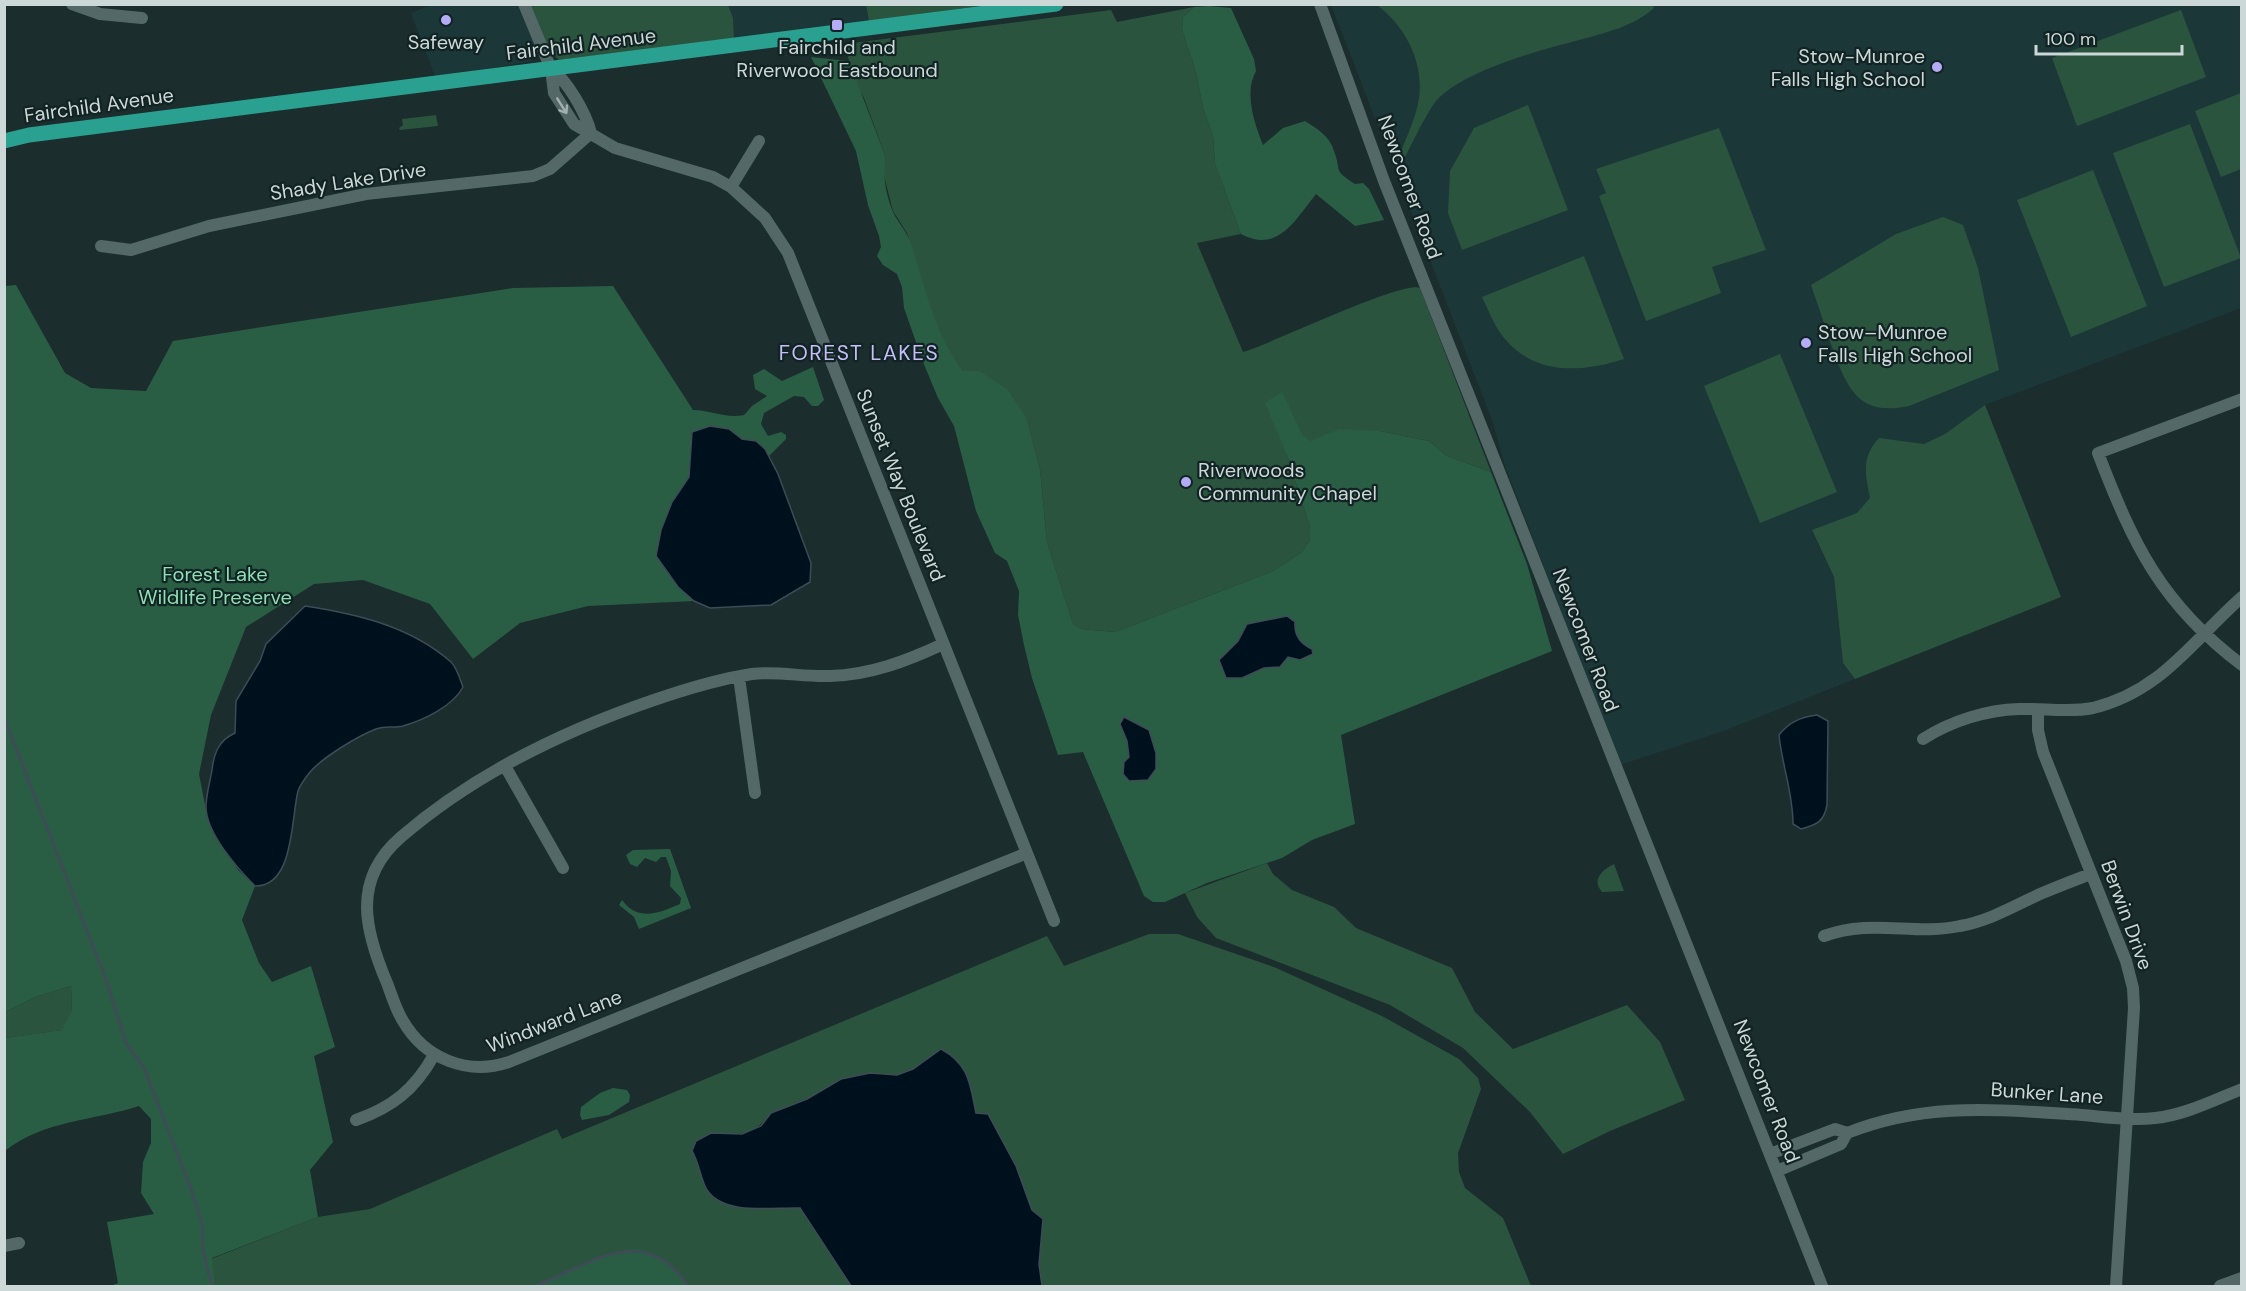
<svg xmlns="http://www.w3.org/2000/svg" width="2246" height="1291" viewBox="0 0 2246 1291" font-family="'DM Sans',sans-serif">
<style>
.built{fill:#1b3737}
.green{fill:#2b543f}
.forest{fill:#2a5e44}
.water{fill:#00111e;stroke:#3d4c56;stroke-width:1.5}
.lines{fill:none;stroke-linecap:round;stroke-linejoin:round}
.stream{stroke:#3d4c56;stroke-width:3}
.minor{stroke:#546868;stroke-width:12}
.major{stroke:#29a090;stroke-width:15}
.oneway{stroke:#a2b0b0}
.poi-dot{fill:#b5acf8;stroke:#122324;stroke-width:2}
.labels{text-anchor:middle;stroke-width:4.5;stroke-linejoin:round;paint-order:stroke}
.poi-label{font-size:20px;fill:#ccd7d7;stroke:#122324}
.street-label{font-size:20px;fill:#ccd7d7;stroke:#122324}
.park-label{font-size:20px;fill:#8edfb3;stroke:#122324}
.neighbourhood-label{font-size:21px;letter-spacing:1.5px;fill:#c5bff8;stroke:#122324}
</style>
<rect width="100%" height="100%" fill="#1b2d2d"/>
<path class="built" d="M431 5H519L535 43 536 51 531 61 436 79 411 13Z
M728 5H1024L734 39 733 18Z
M1331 5H2241V308L1985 405 2005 456 1812 531 1834 577 1843 663 1855 679 1721 732 1620 765 1505 466 1492 420Z"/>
<path class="green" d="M866 4 987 5 869 21Z
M1652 4 1654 8C1634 26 1608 32 1583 39 1544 49 1456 72 1433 105 1420 125 1410 149 1398 170L1396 165C1403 143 1416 120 1419 98 1424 62 1405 26 1377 5Z
M530 5H728L733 18 734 39 559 60 547 48Z
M1194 7 1183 17 1182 30 1196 72 1203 108 1213 136 1215 164 1241 234 1197 243 1243 352C1271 344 1403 280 1420 288L1491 472 1447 456 1429 441 1380 431 1287 455 1310 527V540L1302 552 1273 571 1115 632 1081 629 1073 624 1047 542 1040 469 1027 419 969 373 963 371 950 355 934 321 907 233 893 211 883 172 886 158 864 98 853 78 845 44 1111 10 1117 22Z
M2181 10 2206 77 2077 126 2052 58Z
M2241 93V169L2221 177 2195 111Z
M1528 105 1568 210 1462 250 1448 213 1450 171 1474 128Z
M436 115 438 126 400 130 399 128 403 125 402 119Z
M2190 124 2241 258 2164 287 2113 153Z
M1719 128 1766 250 1712 267 1721 293 1646 321 1599 196 1606 193 1596 169Z
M2093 170 2147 306 2071 337 2017 200Z
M1943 217 1963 225 1978 268 1999 370 1909 406C1858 417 1847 388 1832 347 1825 326 1818 305 1811 285L1896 234Z
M1584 256 1624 359C1580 373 1532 376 1501 334 1493 323 1488 309 1482 297Z
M1780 354 1837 492 1760 523 1704 386Z
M1985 405 2061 597 1855 679 1843 663 1834 577 1812 530 1857 513 1870 498C1865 473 1861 458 1879 438L1924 444 1945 434Z
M1267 863 1273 874 1292 890 1334 907 1356 928 1452 968 1475 1012 1513 1049 1627 1005 1660 1042 1685 1100 1610 1131 1563 1154 1530 1112 1463 1048 1390 1005 1216 938 1197 917 1185 893Z
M1614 864 1624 891 1602 892C1591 880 1602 870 1614 864Z
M1149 934H1178L1274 967 1382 1016 1459 1059 1478 1078 1481 1089 1458 1153 1459 1172 1465 1188 1503 1218 1531 1286H1042L1039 1264 1043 1219 1032 1210 1016 1166 976 1113 969 1081 941 1049 913 1069 896 1075 870 1073 771 1113C753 1137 738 1134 711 1133 707 1142 700 1155 700 1164 700 1217 764 1207 800 1208L851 1286H215L211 1259 318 1217 370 1209 557 1129 562 1139 1047 936 1064 966Z
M71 986 72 1010 63 1030 5 1038V1012L35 997Z"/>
<path class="forest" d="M1209 6 1231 8 1254 59 1256 71C1244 92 1254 123 1263 145L1283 128 1305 121C1316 128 1330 136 1334 151 1342 172 1332 169 1355 184L1363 183 1369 189 1384 220 1355 226 1316 194C1295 220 1278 254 1241 234L1215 164 1213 136 1203 108 1196 72 1182 30 1183 17 1194 7Z
M811 57 849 61 886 158C882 175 886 195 893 212 898 223 907 231 911 244 926 288 934 334 963 371H979L1007 389 1027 419 1040 469 1047 542 1073 624 1081 629 1115 632 1273 571 1302 552 1310 540V527L1287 455 1265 403 1282 392 1303 436 1310 441 1340 429 1380 431 1429 441 1447 456 1491 472 1527 564 1552 651 1341 735 1355 824 1312 840 1282 858 1207 883 1165 902H1153L1144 896 1083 752 1058 755 1032 678 1024 645 1018 615 1019 591 1007 561 995 553 976 511 954 426 938 398 923 362 904 308 902 287 897 274 883 265 877 256 881 247 879 236 868 205 856 151Z
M16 285 65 373 91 388 146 391 173 341 513 288 613 286 693 410C711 410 726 419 744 415L752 406 767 396 755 389 753 375 764 369 782 381 813 367 824 400 818 406H812L804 397 794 396 764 413 761 424 768 436 781 432 786 435V439L769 456 756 441 742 439 729 429 692 432 689 477 672 502 661 530 678 587 694 601 588 606 520 623 473 659 430 604 363 580 314 584 246 627 211 715 199 774 206 810 238 870 255 886 242 920 259 963 272 982 311 966 335 1047 314 1056 333 1142 310 1170 318 1217 212 1258 215 1286H111L118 1283 107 1222 154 1214 141 1193 143 1162 151 1143V1119L139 1106C93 1121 44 1120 5 1151V1038L62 1030 72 1010 71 986 35 997 5 1012V286Z
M670 849 691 908 639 929 634 917 619 905 622 900C638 922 659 913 680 904L681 898 670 886 671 871 666 857H661L656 862 645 858 637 867 630 864 626 855 633 850Z
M613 1088 627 1090 630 1095 629 1102 609 1115 582 1120 580 1115 581 1107 600 1093Z
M639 1249 666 1262 688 1286H535L617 1251Z"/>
<path class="water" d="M710 426 729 429 742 439 756 441 765 449 778 474 811 563 810 582 771 605 710 608 694 601 678 587 656 556 661 530 672 502 689 477 692 432Z
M305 606C357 614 410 626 451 662 457 668 460 679 463 687 453 706 424 720 403 726 394 728 385 726 376 729 358 736 323 757 310 772 306 777 300 785 298 791 291 819 294 887 255 886 238 869 206 833 206 807 206 795 210 782 212 770 214 753 219 740 235 733L236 701 260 661 266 644Z
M1287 616 1295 622C1294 635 1301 644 1312 649L1313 654 1300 660 1288 657 1280 667 1264 668 1242 678H1226L1219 660 1238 641 1247 624Z
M1817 715 1828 721 1827 805C1824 822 1816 825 1801 829L1793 824C1793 792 1782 766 1779 735 1789 722 1801 717 1817 715Z
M1124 717 1149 730 1156 753V769L1148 780 1129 781 1123 774 1124 762 1129 757 1127 741 1120 724Z
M941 1049C969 1064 970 1084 976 1113L988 1114 1016 1166 1032 1210 1043 1219 1039 1264 1042 1286H851L800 1208C773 1207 724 1216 707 1190 701 1180 699 1163 692 1151L696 1141 711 1133 742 1134 761 1126 771 1113 807 1099 841 1079 870 1073 897 1075 913 1069Z"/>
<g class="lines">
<path class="stream" d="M4 717 106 980 126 1043 144 1068 191 1189 202 1223 203 1251 212 1286
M535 1286C591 1264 644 1220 688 1286"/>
<path class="minor" d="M72 4 100 14 142 18
M524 4 551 69 554 93 574 124 615 148 713 177 731 187 765 218 788 253 1054 921
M1320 4 1384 181 1822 1286
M551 69C567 80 586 113 591 133
M731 187 759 141
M101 246 131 250 209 226 366 194 533 176 550 169 591 133
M2242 399 2098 453C2133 544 2161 604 2242 665
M943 644C907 661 870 675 830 676 803 677 778 671 752 674 718 679 686 689 654 700 563 731 474 774 401 837 351 880 365 931 387 983 392 996 396 1010 403 1021 425 1059 468 1076 509 1062L1027 853
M739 677 755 793
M2038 710V730L2043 752 2126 961 2133 988 2134 1008 2116 1286
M1923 739C1951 721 1986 710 2019 709 2044 708 2068 713 2093 708 2162 691 2192 641 2242 597
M505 766 563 868
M1824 936C1873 918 1913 936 1960 926 1989 921 2014 906 2040 894 2057 887 2074 880 2091 874
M356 1120C393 1107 415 1089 434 1055
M1770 1154 1835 1129 1847 1133
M1777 1171 1841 1144 1847 1133C1927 1101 1998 1110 2082 1115 2106 1117 2131 1121 2155 1118 2185 1115 2214 1100 2242 1089
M4 1246 19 1243
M2220 1286 2242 1278"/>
<path class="major" d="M4 141 29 135 1056 4"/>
</g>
<defs><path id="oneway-shaft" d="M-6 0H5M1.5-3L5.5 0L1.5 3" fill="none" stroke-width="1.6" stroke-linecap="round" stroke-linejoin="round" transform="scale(1.5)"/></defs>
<use class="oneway" href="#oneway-shaft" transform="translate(562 106) rotate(58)"/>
<g class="poi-dot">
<circle cx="446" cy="20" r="6"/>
<rect x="831" y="19" width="12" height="12" rx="3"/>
<circle cx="1937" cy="67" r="6"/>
<circle cx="1806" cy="343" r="6"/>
<circle cx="1186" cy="482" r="6"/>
</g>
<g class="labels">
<g class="poi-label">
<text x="446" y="49">Safeway</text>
<text x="837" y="54">Fairchild and<tspan x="837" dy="23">Riverwood Eastbound</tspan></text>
<text x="1925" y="63" text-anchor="end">Stow-Munroe<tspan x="1925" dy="23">Falls High School</tspan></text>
<text x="1818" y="339" text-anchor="start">Stow–Munroe<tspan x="1818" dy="23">Falls High School</tspan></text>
<text x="1198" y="477" text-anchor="start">Riverwoods<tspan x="1198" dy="23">Community Chapel</tspan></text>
</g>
<g class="street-label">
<text transform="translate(581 44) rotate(-7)" y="7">Fairchild Avenue</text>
<text transform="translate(99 105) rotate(-8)" y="7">Fairchild Avenue</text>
<text transform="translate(348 181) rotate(-9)" y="7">Shady Lake Drive</text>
<text transform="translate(1410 187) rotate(70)" y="7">Newcomer Road</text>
<text transform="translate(901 485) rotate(68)" y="7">Sunset Way Boulevard</text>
<text transform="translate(1586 640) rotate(69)" y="7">Newcomer Road</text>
<text transform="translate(2127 915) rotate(70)" y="7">Berwin Drive</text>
<text transform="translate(554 1021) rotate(-21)" y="7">Windward Lane</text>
<text transform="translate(1767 1091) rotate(69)" y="7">Newcomer Road</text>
<text transform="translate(2047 1093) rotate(4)" y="7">Bunker Lane</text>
</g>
<g class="park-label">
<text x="215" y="581">Forest Lake<tspan x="215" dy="23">Wildlife Preserve</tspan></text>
</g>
<g class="neighbourhood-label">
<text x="859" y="360">FOREST LAKES</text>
</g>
</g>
<rect width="2246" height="1291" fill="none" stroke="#ccd7d7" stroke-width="12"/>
<path d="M2036 45v9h146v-9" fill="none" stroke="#ccd7d7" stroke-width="3"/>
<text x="2045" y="45" font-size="18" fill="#ccd7d7" stroke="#122324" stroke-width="4.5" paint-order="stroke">100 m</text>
</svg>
